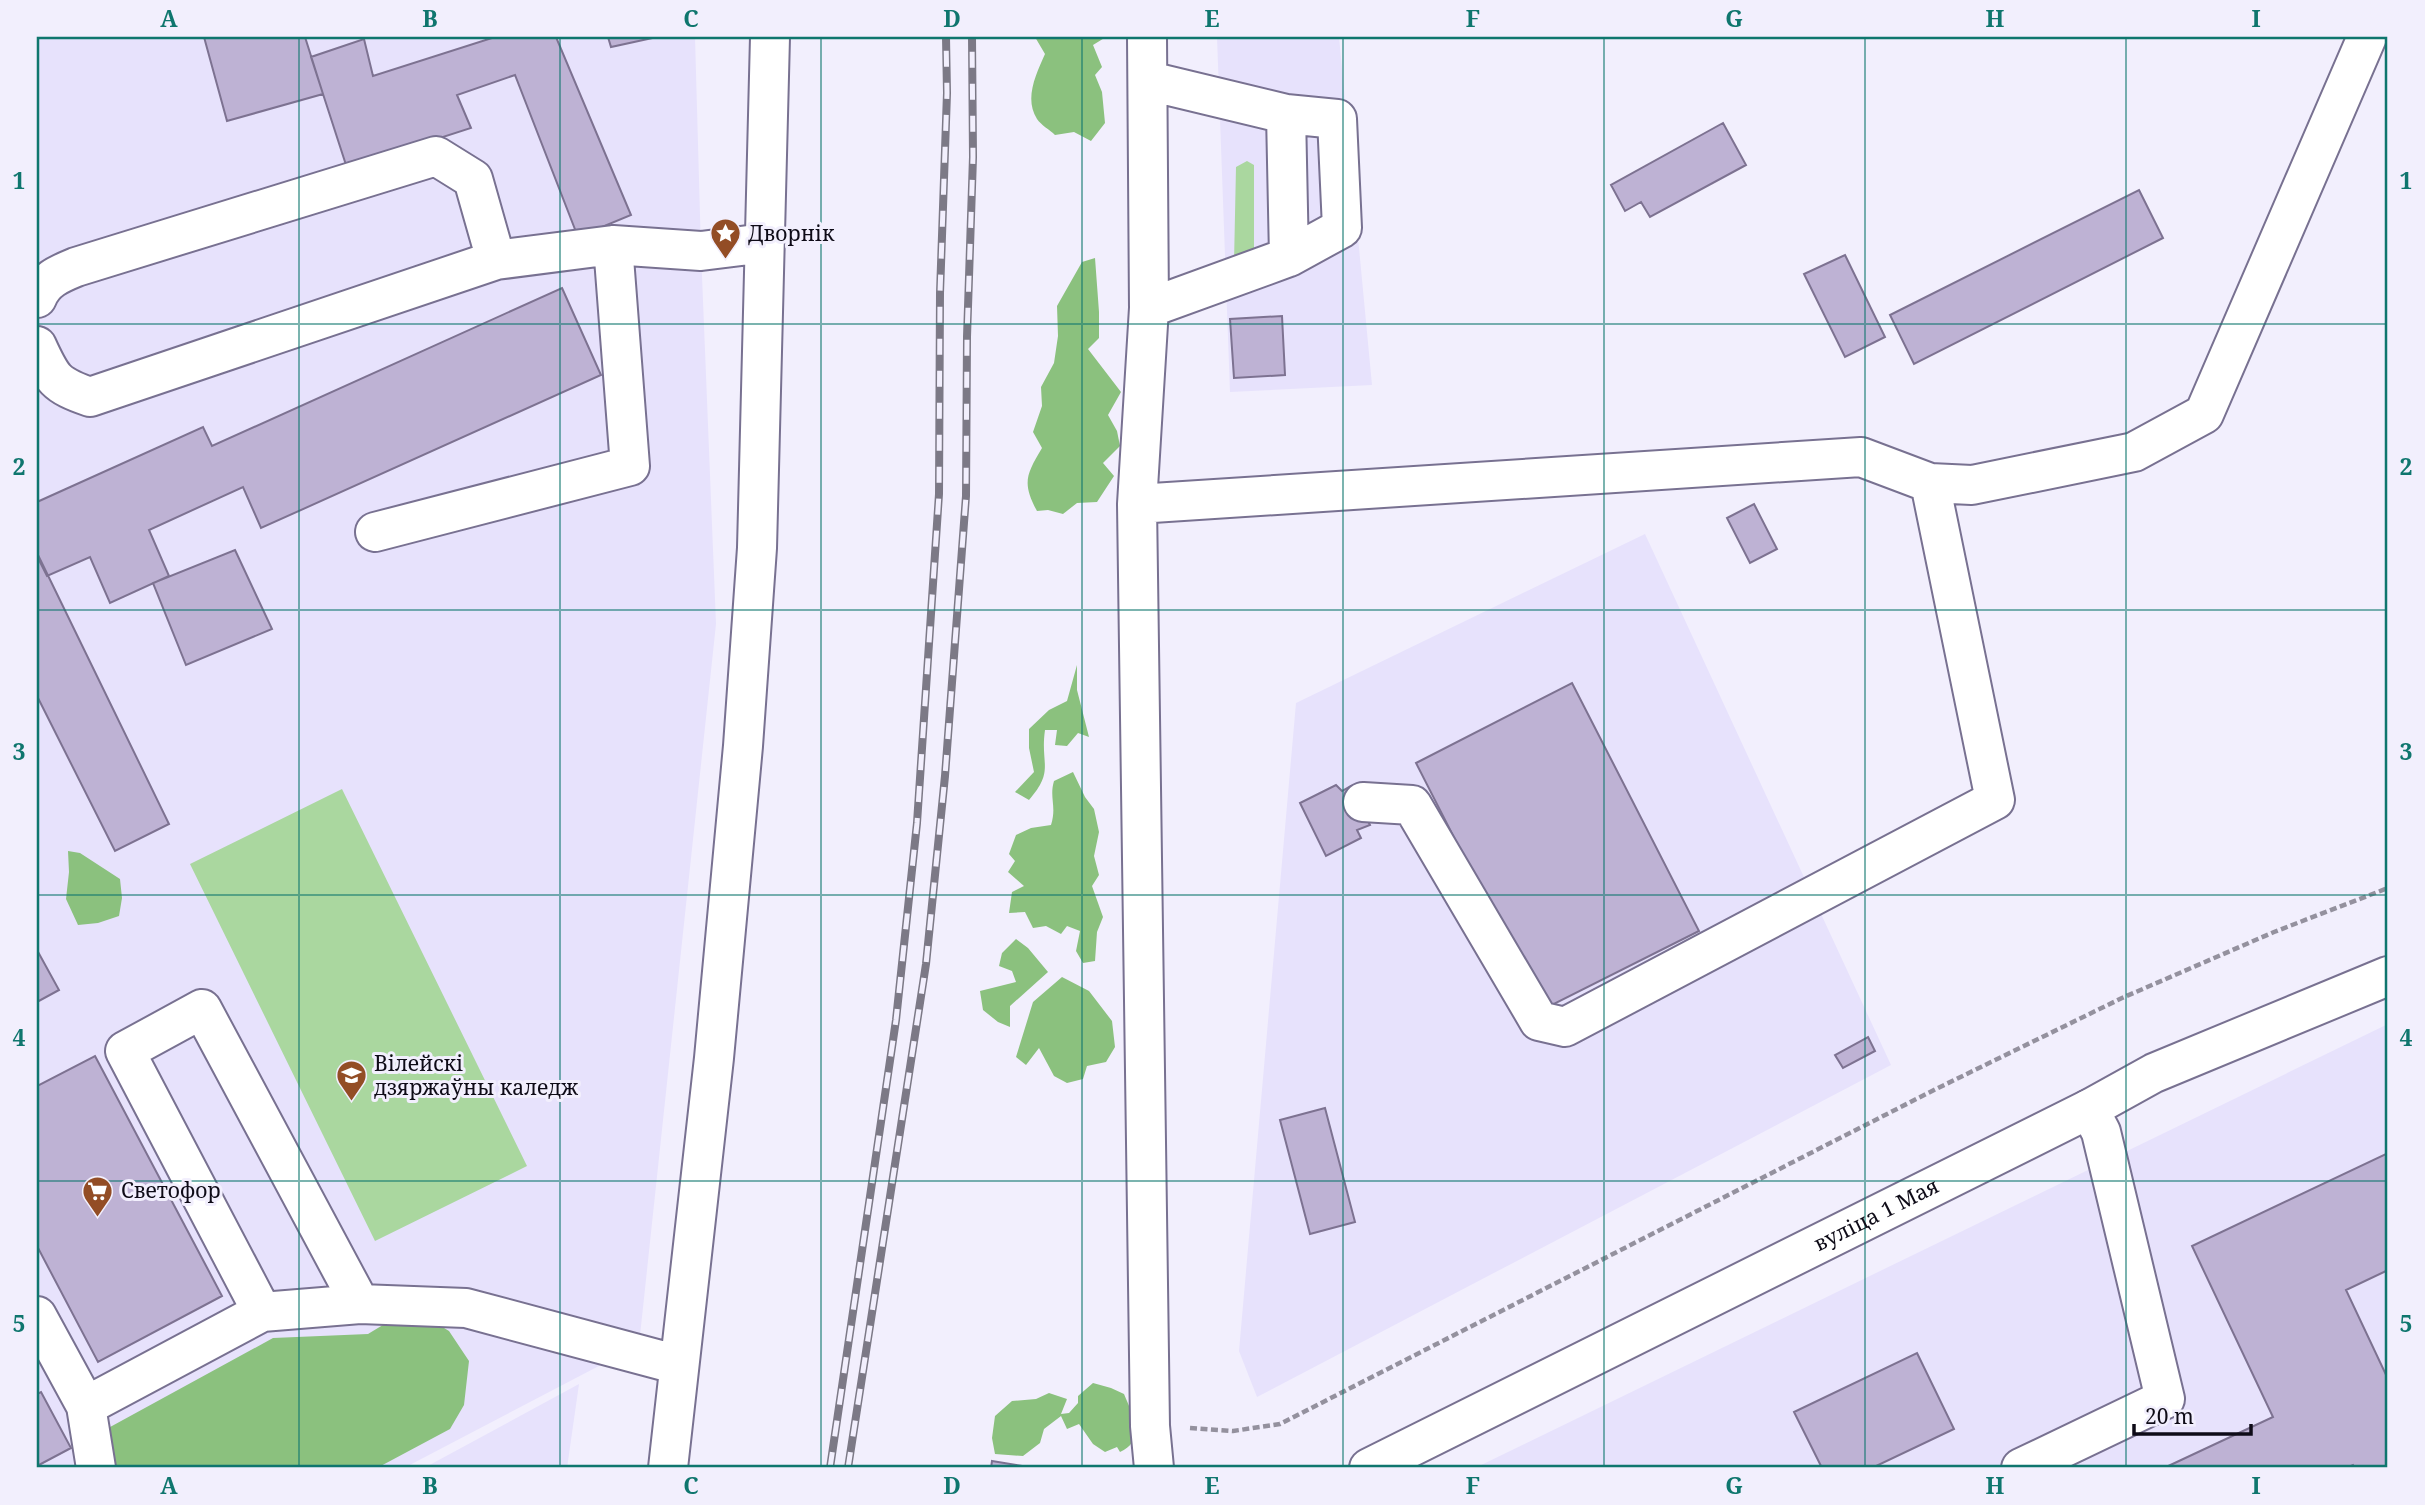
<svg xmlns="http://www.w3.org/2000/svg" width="2425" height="1505" viewBox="0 0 2425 1505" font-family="'Noto Serif',serif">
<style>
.built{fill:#e7e2fc}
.green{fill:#aad79f}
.forest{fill:#8bc17e}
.building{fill:#beb2d4;stroke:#7d7291;stroke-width:2}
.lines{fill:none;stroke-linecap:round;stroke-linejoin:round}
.minor-casing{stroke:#787191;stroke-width:42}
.major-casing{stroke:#787191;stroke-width:42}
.path{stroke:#94919e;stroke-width:4.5;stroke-dasharray:7 3.5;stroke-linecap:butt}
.minor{stroke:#fff;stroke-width:38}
.major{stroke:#fff;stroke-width:38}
.rail-casing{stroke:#7c7986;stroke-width:8}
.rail{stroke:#f2effd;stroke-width:5;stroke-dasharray:16;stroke-linecap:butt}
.grid{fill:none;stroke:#0f766e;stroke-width:2;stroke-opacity:0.55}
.labels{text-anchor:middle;stroke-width:6;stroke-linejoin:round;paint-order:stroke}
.poi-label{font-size:21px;fill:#0e0b17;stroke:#f2effd;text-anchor:start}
.street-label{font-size:21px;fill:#0e0b17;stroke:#f2effd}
.neatline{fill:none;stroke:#0f766e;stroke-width:2.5}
.grid-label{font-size:23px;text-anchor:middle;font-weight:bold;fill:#0f766e}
</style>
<rect width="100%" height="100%" fill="#f2effd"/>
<path class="built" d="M37 37H695L701 251 716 624 639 1345 404 1468H37Z
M1217 37H1339L1372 385 1230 392Z
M1645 534 1891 1065 1257 1397 1239 1351 1296 703Z
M2388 1024V1468H1475Z
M579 1384 567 1468H424Z"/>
<path class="green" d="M1247 161 1254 165V262L1234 263 1236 167Z
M342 789 527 1166 375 1241 190 864Z"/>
<path class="forest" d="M1035 37H1106L1093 45 1102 67 1095 75 1102 92 1105 123 1091 141 1074 132 1055 135C1050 130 1041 125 1037 119 1024 99 1036 74 1045 54Z
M1095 258 1099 312V338L1088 349 1121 392 1108 415 1117 431 1120 446 1103 463 1114 476 1097 502 1077 503 1063 514 1048 510 1037 511C1022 483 1026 475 1042 448L1033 432 1042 406 1041 387 1054 363 1058 336 1057 306 1082 262Z
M1077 665V690L1089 737 1078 733 1067 746 1055 745 1057 730H1045C1040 765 1055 770 1029 800L1015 792 1034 772 1029 748V729L1049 710 1067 701Z
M1073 772 1085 797 1094 809 1099 832 1094 856 1099 875 1092 886 1103 917 1097 932 1095 961 1083 963 1076 951 1080 931 1067 926 1061 934 1046 926 1033 928 1025 912 1009 913 1012 892 1024 886 1008 872 1015 861 1009 854 1016 835 1031 828 1051 825C1057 806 1049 798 1054 781Z
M68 851 80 853 120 879 122 898 119 916 98 923 78 925 66 899 69 872Z
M1016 939 1028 948 1048 972 1010 1006V1027L998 1022 983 1010 980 991 1016 982 1012 971 999 966 1002 953Z
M1062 977 1089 991 1112 1021 1115 1047 1106 1062 1087 1066 1083 1079 1067 1083 1054 1076 1039 1048 1026 1065 1016 1057 1033 1002Z
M411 1308 449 1331 469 1361 464 1405 450 1429 377 1468H106L90 1438 273 1338 368 1334Z
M1093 1383 1111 1388 1124 1394C1132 1413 1146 1441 1120 1452L1117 1447 1105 1452 1093 1444 1079 1424 1067 1429 1061 1416 1044 1429 1040 1443 1023 1456 995 1454 992 1438 995 1416 1012 1401 1036 1399 1049 1393 1067 1399 1061 1414 1069 1413 1078 1403V1396Z"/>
<path class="building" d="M204 37H305L323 94 227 121Z
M495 37H556L631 215 578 237 515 75 457 95 471 128 347 168 311 57 364 39 373 76Z
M608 37H657L611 47Z
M1723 123 1746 165 1650 217 1641 202 1625 211 1611 185Z
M2139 190 2163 238 1914 364 1890 315Z
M1845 255 1885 337 1845 357 1804 274Z
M562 288 601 375 261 528 243 487 149 530 169 576 110 603 90 557 47 576 37 556V502L203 427 212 446Z
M1282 316 1285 375 1234 378 1230 319Z
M1754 504 1777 549 1750 563 1727 518Z
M235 550 272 629 186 665 153 583Z
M38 555 169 824 115 851 37 696Z
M1572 683 1699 931 1542 1010 1416 763Z
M1336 785 1342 791 1351 786 1370 825 1357 830 1361 838 1326 856 1300 803Z
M37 950 59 990 37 1002Z
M1868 1037 1875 1051 1843 1068 1835 1055Z
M95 1056 222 1296 98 1362 37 1246V1086Z
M1325 1108 1355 1222 1310 1234 1280 1120Z
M2388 1153V1270L2346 1290 2388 1379V1468H2355L2353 1465 2346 1468H2164L2273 1417 2192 1246Z
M1917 1353 1954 1429 1872 1468H1822L1794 1412Z
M41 1392 71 1448 37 1466V1394Z
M992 1461 1035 1468H991Z"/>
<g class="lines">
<defs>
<path id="minor" d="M1147 37 1149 308 1137 504 1150 1426 1154 1468
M1149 81 1286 114 1289 257 1149 308
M1286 114 1337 119 1342 228 1289 257
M37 298C44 280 59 274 76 267L436 156 473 179 496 260
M37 346C52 379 55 385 90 397L496 260 613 245 701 251 764 243
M1930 483 1972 485 2134 452 2204 414 2367 37
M1137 504 1861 457 1930 483 1995 800 1565 1027 1539 1021 1412 805 1363 802
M375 532 630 466 613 245
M262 1312 125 1051 202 1009 360 1304 466 1308 679 1365
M37 1316 86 1406
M96 1468 86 1406 262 1312 360 1304
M668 1468 714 1058 743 746 757 548 770 37
M2021 1468 2165 1399 2101 1132 2089 1109"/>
<g id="major">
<path id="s1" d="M1369 1468 2089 1109 2154 1073 2388 976"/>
</g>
</defs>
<use href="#minor" class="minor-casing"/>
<use href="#major" class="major-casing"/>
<path class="path" d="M1190 1428 1233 1431 1280 1424 1936 1089 2122 998 2274 932 2388 888"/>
<use href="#minor" class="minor"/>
<use href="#major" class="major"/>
<defs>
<path id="rail" d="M830 1468 896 1020 917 823 939 494 940 293 947 93 946 37
M848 1468 926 964 945 776 966 496 967 337 973 157 972 37"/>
</defs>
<use href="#rail" class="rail-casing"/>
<use href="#rail" class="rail"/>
</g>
<path class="grid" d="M299 37V1468M560 37V1468M821 37V1468M1082 37V1468M1343 37V1468M1604 37V1468M1865 37V1468M2126 37V1468M37 324H2388M37 610H2388M37 895H2388M37 1181H2388"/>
<defs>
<symbol id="sight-pin" viewBox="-11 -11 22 30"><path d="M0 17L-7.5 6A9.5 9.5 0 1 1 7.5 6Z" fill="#934d25" stroke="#f2effd"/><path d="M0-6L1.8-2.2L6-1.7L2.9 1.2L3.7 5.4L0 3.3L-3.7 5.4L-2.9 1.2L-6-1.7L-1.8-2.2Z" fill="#fff"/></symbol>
<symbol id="university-pin" viewBox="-11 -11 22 30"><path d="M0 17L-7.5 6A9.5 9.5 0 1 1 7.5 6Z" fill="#934d25" stroke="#f2effd"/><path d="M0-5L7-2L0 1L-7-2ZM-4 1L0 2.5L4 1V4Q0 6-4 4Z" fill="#fff"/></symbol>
<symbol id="supermarket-pin" viewBox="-11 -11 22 30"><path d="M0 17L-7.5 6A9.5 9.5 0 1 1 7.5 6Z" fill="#934d25" stroke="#f2effd"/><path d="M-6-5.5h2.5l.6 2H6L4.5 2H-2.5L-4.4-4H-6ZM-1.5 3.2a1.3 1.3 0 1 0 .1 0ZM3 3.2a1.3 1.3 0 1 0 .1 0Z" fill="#fff"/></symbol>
</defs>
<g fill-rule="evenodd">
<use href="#sight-pin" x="708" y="216" width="35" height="47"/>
<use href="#university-pin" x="334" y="1058" width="35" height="47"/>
<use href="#supermarket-pin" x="80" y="1174" width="35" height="47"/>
</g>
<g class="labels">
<g class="poi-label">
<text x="748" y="241">Дворнік</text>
<text x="374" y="1071">Вілейскі<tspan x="374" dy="24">дзяржаўны каледж</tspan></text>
<text x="121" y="1198">Светофор</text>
</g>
<g class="street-label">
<text dy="7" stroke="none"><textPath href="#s1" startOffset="567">вуліца 1 Мая</textPath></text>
</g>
</g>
<rect width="2425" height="1505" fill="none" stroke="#f2effd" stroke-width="77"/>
<path d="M2134 1424v10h117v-10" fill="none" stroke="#0e0b17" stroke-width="3.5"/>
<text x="2145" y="1424" font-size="21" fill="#0e0b17" stroke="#f2effd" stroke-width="5" paint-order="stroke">20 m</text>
<rect x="38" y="38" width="2348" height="1428" class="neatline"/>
<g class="grid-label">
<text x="169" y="27">A</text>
<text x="430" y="27">B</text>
<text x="691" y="27">C</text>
<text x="952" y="27">D</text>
<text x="1212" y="27">E</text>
<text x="1473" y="27">F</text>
<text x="1734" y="27">G</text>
<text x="1995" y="27">H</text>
<text x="2256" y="27">I</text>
<text x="19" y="189">1</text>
<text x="2406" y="189">1</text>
<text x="19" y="475">2</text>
<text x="2406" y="475">2</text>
<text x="19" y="760">3</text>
<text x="2406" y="760">3</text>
<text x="19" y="1046">4</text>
<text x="2406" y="1046">4</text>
<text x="19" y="1332">5</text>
<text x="2406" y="1332">5</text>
<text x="169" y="1494">A</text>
<text x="430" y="1494">B</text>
<text x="691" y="1494">C</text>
<text x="952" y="1494">D</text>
<text x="1212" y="1494">E</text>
<text x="1473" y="1494">F</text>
<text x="1734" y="1494">G</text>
<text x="1995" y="1494">H</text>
<text x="2256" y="1494">I</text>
</g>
</svg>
